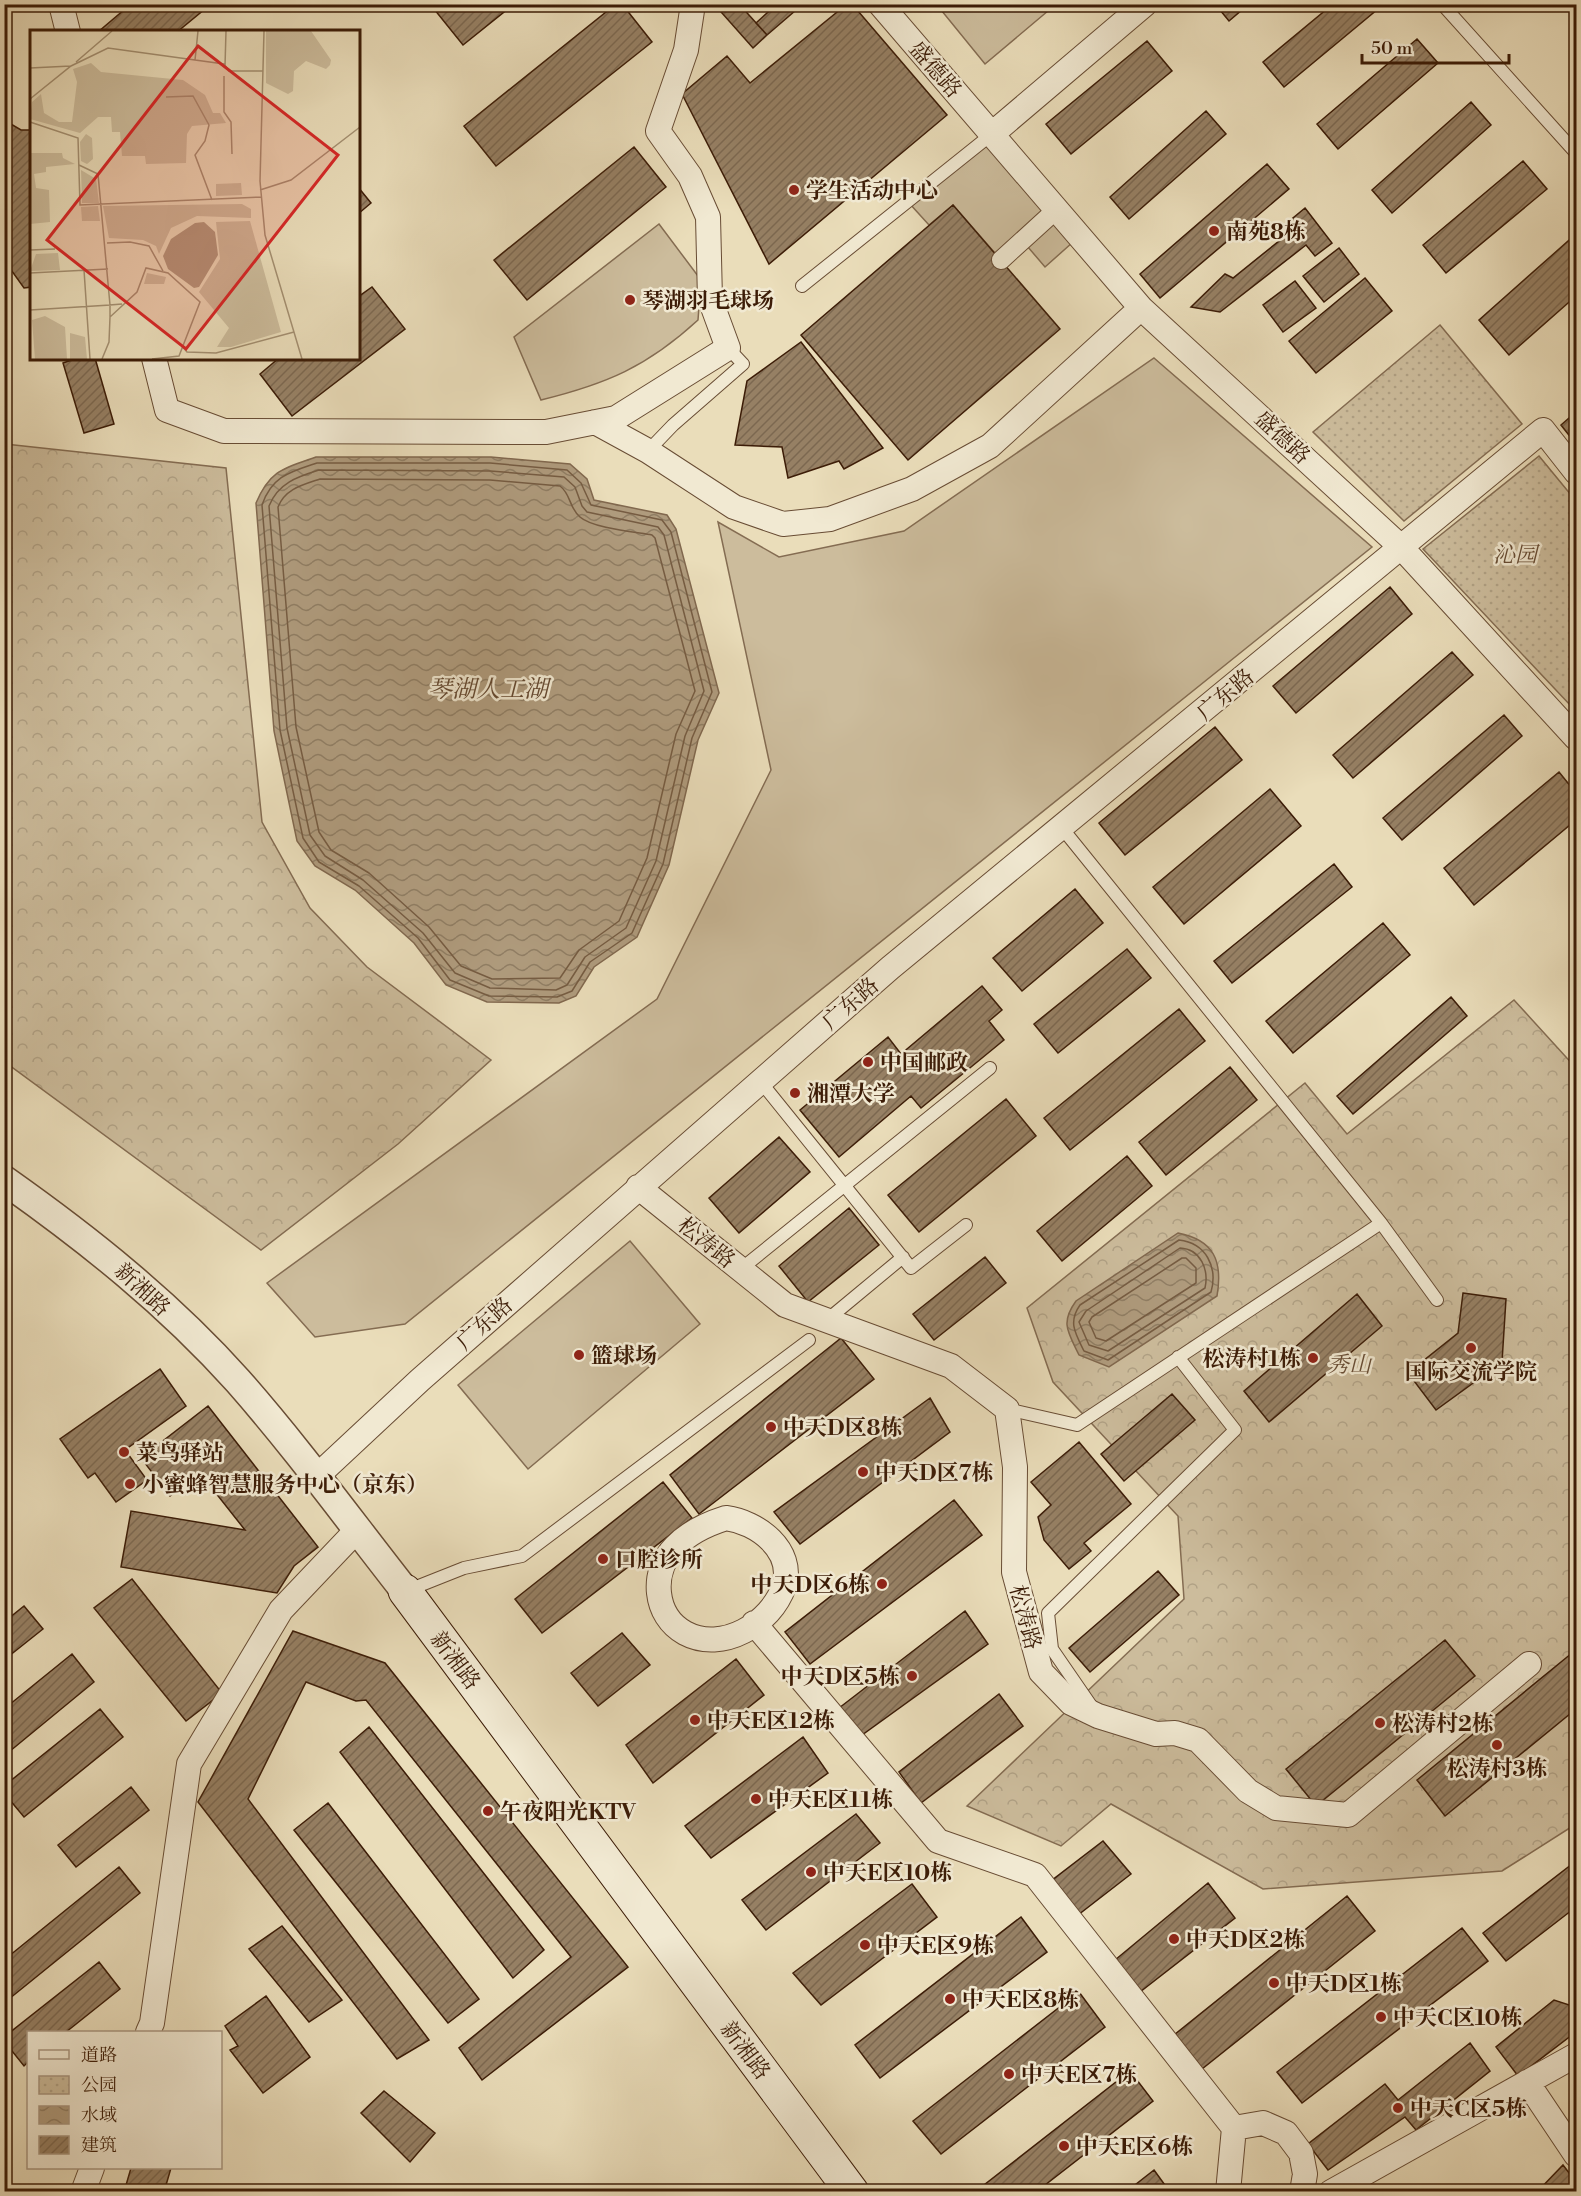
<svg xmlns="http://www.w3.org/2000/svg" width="1581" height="2196" viewBox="0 0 1581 2196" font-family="'Libre Bodoni','Noto Serif SC',serif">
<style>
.green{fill:#ccbc9c;stroke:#846c52;stroke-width:1.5}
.forest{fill:url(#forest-crowns);stroke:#846c52;stroke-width:1.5}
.park{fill:url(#park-dots);stroke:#846c52;stroke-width:1.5}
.water{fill:url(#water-waves);stroke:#81684e;stroke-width:1.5}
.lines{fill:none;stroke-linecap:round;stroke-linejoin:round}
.shore{stroke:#765c42;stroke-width:1.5}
.building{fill:url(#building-hatch);stroke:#3c1c07;stroke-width:1.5}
.service-casing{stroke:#684c34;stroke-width:14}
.pedestrian-casing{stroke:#684c34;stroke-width:20}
.minor-casing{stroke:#684c34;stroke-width:26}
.tertiary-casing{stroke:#684c34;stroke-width:31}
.secondary-casing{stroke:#3c1c07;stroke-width:35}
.service{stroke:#f1e9d2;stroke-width:12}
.pedestrian{stroke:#f1e9d2;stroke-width:18}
.minor{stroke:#f1e9d2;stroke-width:24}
.tertiary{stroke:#f1e9d2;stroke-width:28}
.secondary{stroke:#f1e9d2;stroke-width:33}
.poi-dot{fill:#8f2418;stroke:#f1e9d2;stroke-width:2}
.labels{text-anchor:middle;stroke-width:5;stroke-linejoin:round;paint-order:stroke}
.street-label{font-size:22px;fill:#3c1c07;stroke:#f1e9d2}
.poi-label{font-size:22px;font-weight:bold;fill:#3c1c07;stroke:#f1e9d2;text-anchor:start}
.park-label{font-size:22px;font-style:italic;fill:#674c34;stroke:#f1e9d2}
.water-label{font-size:24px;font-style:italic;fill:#644830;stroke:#f1e9d2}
.inset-road{fill:none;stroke:#a49072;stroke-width:1.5}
.view{fill:#d62828;fill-opacity:0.15;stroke:#d62828;stroke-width:3}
.inset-edge{fill:none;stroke:#3c1c07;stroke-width:3}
</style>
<defs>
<pattern id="forest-crowns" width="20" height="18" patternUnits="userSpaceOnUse" patternTransform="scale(1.5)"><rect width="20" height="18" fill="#ccbc9c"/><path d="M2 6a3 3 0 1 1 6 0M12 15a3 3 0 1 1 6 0" fill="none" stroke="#b0a185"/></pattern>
<pattern id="park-dots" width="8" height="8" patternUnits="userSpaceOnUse" patternTransform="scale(1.5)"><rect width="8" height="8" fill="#ccbc9c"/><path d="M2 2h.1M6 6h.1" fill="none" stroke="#b0a185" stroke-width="1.8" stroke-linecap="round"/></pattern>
<pattern id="water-waves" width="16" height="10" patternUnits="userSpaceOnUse" patternTransform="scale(1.5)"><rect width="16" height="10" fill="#af9b7d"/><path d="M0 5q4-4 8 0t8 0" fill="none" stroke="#907e64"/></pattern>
<pattern id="building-hatch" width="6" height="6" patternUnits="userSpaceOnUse" patternTransform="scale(1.5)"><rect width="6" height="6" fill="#968064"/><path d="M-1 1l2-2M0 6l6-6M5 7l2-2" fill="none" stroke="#7c6850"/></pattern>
</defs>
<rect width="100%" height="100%" fill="#eaddba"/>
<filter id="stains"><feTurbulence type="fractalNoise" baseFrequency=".00333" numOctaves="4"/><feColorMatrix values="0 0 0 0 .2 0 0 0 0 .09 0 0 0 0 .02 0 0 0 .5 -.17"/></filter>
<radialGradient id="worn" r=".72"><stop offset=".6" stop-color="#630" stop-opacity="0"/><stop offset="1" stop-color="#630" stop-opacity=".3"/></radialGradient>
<path class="green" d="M937 5V4L1055 5 985 64Z
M986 143 1073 242 1045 267 1022 240 1001 260 953 205 929 225 910 204Z
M659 224 701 280 698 320C647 367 606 384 541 400L514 337Z
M1154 358 1372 547 405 1324 315 1337 267 1283 657 999 771 770 718 522 779 557 904 531Z
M630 1241 700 1324 528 1469 458 1385Z"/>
<path class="forest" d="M5 444 226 468 262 822 310 908 367 967 491 1060 398 1144 261 1250 5 1062Z
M1514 1000 1576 1068V1824L1502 1871 1263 1889 1111 1804 1061 1846 967 1806 1184 1599 1178 1516 1053 1382 1027 1308 1305 1083 1347 1134Z"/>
<path class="park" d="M1440 325 1522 424 1404 521 1313 432Z
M1539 456 1576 501V705L1571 706 1423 549Z"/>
<path class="water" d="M316 457H491L570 464 587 479 594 500 667 515 676 529 719 693 698 740 669 865 637 937 594 967 576 996 559 1003 487 1002 446 985 414 943 355 890 315 866 297 841 274 731 256 503C270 470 284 468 316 457Z
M1178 1233C1214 1240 1223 1261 1217 1296L1109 1367 1079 1355C1068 1332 1060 1323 1076 1301Z"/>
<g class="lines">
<path class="shore" d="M317 463H490L567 470 581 483 591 505 662 520 671 532 712 692 692 738 663 864 632 933 590 962 572 991 557 997 489 996 450 980 418 938 359 886 319 862 303 838 280 730 262 505C272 476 290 472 317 463Z
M319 470 490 471 564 477 575 487 582 506 587 512 658 527 664 535 704 691 685 736 656 861 626 928 585 957 567 985 556 990 490 988 455 973 423 933 363 880 325 856 310 835 287 728 269 506C278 483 297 477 319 470Z
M320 479 490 480 560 486C571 494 569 508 580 517 592 528 635 532 652 535L655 538 695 691 676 734 647 858 619 921 579 950 560 978 492 979 461 966 429 927 369 873 331 850 319 832 296 727 278 507C285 489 302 485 320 479Z
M1179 1240C1206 1243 1218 1267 1211 1292L1108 1360 1084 1351C1075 1333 1068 1322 1080 1305Z
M1180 1248C1201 1249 1209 1270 1205 1288L1108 1351 1089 1345 1079 1322 1086 1311Z
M1182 1258H1186L1196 1268V1283L1106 1341 1096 1338 1089 1322 1092 1317Z"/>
</g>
<path class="building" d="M131 4H211L177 32H98Z
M430 4H514L463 45Z
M616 4H622L652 42 496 166 464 126Z
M714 4H739L767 35 753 48Z
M777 4H803L767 35 756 23Z
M847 4H852L947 115 769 264 682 94 727 56 750 83Z
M1215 4H1249L1229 21Z
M1333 4H1384L1284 87 1263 62Z
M1417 39 1438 63 1338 149 1317 124Z
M1147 41 1172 71 1071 154 1046 124Z
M1471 102 1491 125 1392 213 1372 190Z
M1206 111 1226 134 1129 219 1110 197Z
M4 120 21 130H32V287L24 288 4 260Z
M634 147 666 187 527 300 494 260Z
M1523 161 1547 189 1446 273 1423 245Z
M1267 164 1289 189 1160 298 1140 274Z
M358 187 371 203 358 214Z
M953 205 1060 329 908 460 801 335Z
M1305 208 1332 243 1315 256 1306 245 1220 312 1191 307 1225 274 1233 278 1294 229 1288 222Z
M1576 234V296L1509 355 1479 320Z
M1339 248 1359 274 1324 302 1303 276Z
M1365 278 1392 311 1316 373 1289 341Z
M1295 281 1316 308 1283 332 1263 305Z
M372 287 405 329 292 416 260 374 279 358H358V297Z
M801 342 883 448 844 469 839 461 788 478 782 447 735 445 747 381Z
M77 358H95L114 424 84 433 63 363Z
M1576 412V444L1561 425Z
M1390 587 1412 614 1296 713 1273 686Z
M1452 652 1473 675 1353 778 1333 755Z
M1504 715 1522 736 1402 840 1383 818Z
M1215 727 1242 760 1125 855 1099 823Z
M1559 772 1576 793V820L1474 905 1444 868Z
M1270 789 1301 826 1184 924 1153 887Z
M1334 864 1352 887 1232 983 1214 961Z
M1075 889 1103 923 1022 991 993 958Z
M1383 923 1410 955 1293 1053 1266 1021Z
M1127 949 1151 978 1058 1053 1034 1024Z
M982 986 1002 1010 989 1021 1004 1040 921 1108 911 1096 839 1157 800 1110 888 1037 901 1054Z
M1451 997 1467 1016 1353 1114 1337 1096Z
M1179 1009 1205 1041 1070 1150 1044 1118Z
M1230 1067 1257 1100 1166 1175 1139 1142Z
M1006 1099 1036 1136 919 1232 888 1195Z
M779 1137 810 1172 739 1233 709 1198Z
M1127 1156 1152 1186 1062 1261 1037 1231Z
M849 1208 879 1245 808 1302 779 1266Z
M985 1257 1006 1283 934 1340 913 1314Z
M1463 1293 1506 1299 1502 1362 1436 1410 1408 1373 1458 1333Z
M1357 1294 1382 1326 1269 1422 1244 1391Z
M841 1338 874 1379 699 1514 670 1475Z
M160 1369 186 1406 125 1450 147 1480 116 1502 95 1473 88 1478 60 1439Z
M1172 1394 1195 1420 1124 1481 1101 1454Z
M930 1398 950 1432 800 1544 774 1512Z
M208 1406 318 1547 294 1566 277 1593 121 1567 131 1511 245 1530 200 1473 170 1496 141 1458Z
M1079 1442 1131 1504 1084 1543 1091 1551 1069 1569 1044 1540 1038 1517 1051 1505 1031 1482Z
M663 1482 692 1518 542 1633 515 1599Z
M954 1500 982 1535 810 1664 785 1632Z
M1158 1571 1179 1595 1090 1672 1069 1648Z
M132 1579 222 1693 186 1721 94 1608Z
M24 1606 43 1629 4 1660V1622Z
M965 1611 988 1644 862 1735 839 1708Z
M293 1631 385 1663 628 1967 482 2080 459 2048 571 1957 366 1700 356 1701 306 1682 248 1799 429 2040 397 2059 198 1802Z
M622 1633 650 1665 598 1706 571 1673Z
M1445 1640 1475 1676 1316 1806 1286 1769Z
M1572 1653 1576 1659V1709L1445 1816 1417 1780Z
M72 1654 94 1682 4 1756V1709Z
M736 1659 764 1695 653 1783 626 1745Z
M999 1694 1023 1726 921 1803 899 1772Z
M100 1709 123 1737 24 1817 4 1793V1786Z
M369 1727 544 1950 513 1978 340 1752Z
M803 1737 828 1773 711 1858 685 1826Z
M131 1787 149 1810 76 1867 58 1845Z
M328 1803 479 1999 448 2023 294 1830Z
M856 1814 880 1843 766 1930 742 1900Z
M1103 1841 1131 1874 1078 1915 1051 1881Z
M1576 1861V1907L1506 1961 1483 1933Z
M119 1867 140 1893 4 2003V1960Z
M1208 1883 1235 1918 1140 1992 1115 1960Z
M912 1884 937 1917 821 2005 793 1973Z
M1347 1896 1375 1931 1202 2069 1174 2035Z
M1021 1917 1047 1952 880 2078 855 2045Z
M282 1926 342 2000 309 2022 249 1949Z
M1462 1928 1488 1961 1302 2103 1277 2072Z
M99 1962 120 1989 66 2032H28V2062L24 2066 4 2041V2037Z
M1079 1992 1105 2027 941 2154 913 2121Z
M266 1996 310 2057 263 2093 230 2050 238 2046 225 2026Z
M1576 1998V2032L1518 2076 1496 2047 1554 2000 1569 2005Z
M1470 2043 1490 2071 1416 2130 1405 2117 1328 2170 1308 2144 1385 2084 1398 2100Z
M1130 2071 1153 2101 1036 2192H975Z
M384 2091 435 2133 410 2162 361 2113Z
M1563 2165 1576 2182V2192H1537Z
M131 2168H171L164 2192H124Z
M1154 2170 1170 2192H1126Z"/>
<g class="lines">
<defs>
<path id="service" d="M1442 4 1576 153
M802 286 992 134
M648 451 673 425 743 364 728 348
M1062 828 1381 1223 1437 1300
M760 1081 911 1268 966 1225
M741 1269 990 1068
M827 1320 903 1257
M1007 1409 1077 1425 1381 1223
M406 1591 464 1568 522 1556 809 1340
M1094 1710 1052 1649 1048 1613 1235 1430 1178 1357"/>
<path id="pedestrian" d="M1001 260 1057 209"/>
<path id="minor" d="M61 4 68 32
M880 4 1141 308 1401 547 1576 738
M992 134 1145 4
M154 358 167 410 224 431 546 432 616 418 728 348 710 299 708 217 690 176 658 131 686 50 693 4
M595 422 648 451 734 507 783 524 830 519 912 489 990 446 1141 308
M638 1187 785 1305 951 1366 1007 1409 1015 1467 1014 1572 1041 1672 1071 1703 1098 1716 1156 1734 1175 1733 1198 1740 1248 1791 1276 1808 1348 1815 1529 1664
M315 1478 420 1380 890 968 1543 430 1576 472
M726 1518C757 1522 795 1550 784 1586 771 1624 722 1653 685 1633 654 1616 650 1572 675 1547 689 1532 707 1524 726 1518Z
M754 1623 938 1841 1035 1875 1234 2128
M148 2032 152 2023 189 1764 281 1610 357 1530
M1527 2082 1576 2155
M83 2192 92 2168
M1228 2192 1234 2128 1263 2123 1286 2133 1301 2153 1305 2174 1302 2192
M1331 2192 1576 2055"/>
<path id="tertiary" d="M4 1180C89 1240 169 1304 238 1381 297 1448 350 1521 405 1591"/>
<path id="secondary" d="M405 1591 852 2192"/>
</defs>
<use href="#service" class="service-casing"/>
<use href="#pedestrian" class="pedestrian-casing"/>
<use href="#minor" class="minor-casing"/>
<use href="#tertiary" class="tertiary-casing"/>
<use href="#secondary" class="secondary-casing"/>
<use href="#service" class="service"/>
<use href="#pedestrian" class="pedestrian"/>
<use href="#minor" class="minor"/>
<use href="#tertiary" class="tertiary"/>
<use href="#secondary" class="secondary"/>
</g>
<g class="poi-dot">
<circle cx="794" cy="190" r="6"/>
<circle cx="1214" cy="231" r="6"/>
<circle cx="630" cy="300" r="6"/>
<circle cx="868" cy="1062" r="6"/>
<circle cx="795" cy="1093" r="6"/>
<circle cx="1471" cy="1348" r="6"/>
<circle cx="579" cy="1355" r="6"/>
<circle cx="1313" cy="1358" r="6"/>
<circle cx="771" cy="1427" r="6"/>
<circle cx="124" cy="1452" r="6"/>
<circle cx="863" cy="1472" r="6"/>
<circle cx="130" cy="1484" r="6"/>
<circle cx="603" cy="1559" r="6"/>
<circle cx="882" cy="1584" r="6"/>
<circle cx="912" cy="1676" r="6"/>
<circle cx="695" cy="1720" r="6"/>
<circle cx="1380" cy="1723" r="6"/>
<circle cx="1497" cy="1745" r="6"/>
<circle cx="756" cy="1799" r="6"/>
<circle cx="488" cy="1811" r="6"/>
<circle cx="811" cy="1872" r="6"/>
<circle cx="1174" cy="1939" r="6"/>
<circle cx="865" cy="1945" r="6"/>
<circle cx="1274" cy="1983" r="6"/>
<circle cx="950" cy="1999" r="6"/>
<circle cx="1381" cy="2017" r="6"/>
<circle cx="1009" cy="2074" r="6"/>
<circle cx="1398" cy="2108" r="6"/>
<circle cx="1064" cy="2146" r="6"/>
</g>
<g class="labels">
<g class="street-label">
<text transform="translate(936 69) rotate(49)" y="8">盛德路</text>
<text transform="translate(1283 437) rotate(43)" y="8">盛德路</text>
<text transform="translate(1225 694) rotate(-40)" y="8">广东路</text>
<text transform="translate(850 1003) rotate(-41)" y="8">广东路</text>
<text transform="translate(707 1242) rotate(39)" y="8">松涛路</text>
<text transform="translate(143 1289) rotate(43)" y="8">新湘路</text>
<text transform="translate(484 1323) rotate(-42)" y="8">广东路</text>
<text transform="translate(1026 1617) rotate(75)" y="8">松涛路</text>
<text transform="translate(456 1660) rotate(53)" y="8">新湘路</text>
<text transform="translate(746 2050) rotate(53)" y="8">新湘路</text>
</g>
<g class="poi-label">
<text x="806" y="198">学生活动中心</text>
<text x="1226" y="239">南苑8栋</text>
<text x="642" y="308">琴湖羽毛球场</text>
<text x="880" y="1070">中国邮政</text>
<text x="807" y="1101">湘潭大学</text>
<text x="591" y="1363">篮球场</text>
<text x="1301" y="1366" text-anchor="end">松涛村1栋</text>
<text x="1471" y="1379" text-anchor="middle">国际交流学院</text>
<text x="783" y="1435">中天D区8栋</text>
<text x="136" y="1460">菜鸟驿站</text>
<text x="875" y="1480">中天D区7栋</text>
<text x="142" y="1492">小蜜蜂智慧服务中心（京东）</text>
<text x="615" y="1567">口腔诊所</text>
<text x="870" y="1592" text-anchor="end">中天D区6栋</text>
<text x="900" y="1684" text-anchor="end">中天D区5栋</text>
<text x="707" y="1728">中天E区12栋</text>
<text x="1392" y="1731">松涛村2栋</text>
<text x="1497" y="1776" text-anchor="middle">松涛村3栋</text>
<text x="768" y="1807">中天E区11栋</text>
<text x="500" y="1819">午夜阳光KTV</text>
<text x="823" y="1880">中天E区10栋</text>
<text x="1186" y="1947">中天D区2栋</text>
<text x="877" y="1953">中天E区9栋</text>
<text x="1286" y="1991">中天D区1栋</text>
<text x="962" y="2007">中天E区8栋</text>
<text x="1393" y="2025">中天C区10栋</text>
<text x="1021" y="2082">中天E区7栋</text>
<text x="1410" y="2116">中天C区5栋</text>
<text x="1076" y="2154">中天E区6栋</text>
</g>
<g class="park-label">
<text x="1515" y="562">沁园</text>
<text x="1349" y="1372">秀山</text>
</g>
<g class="water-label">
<text x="488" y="697">琴湖人工湖</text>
</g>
</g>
<g transform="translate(30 30)">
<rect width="330" height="330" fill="#eaddba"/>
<path d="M236 1H281L301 30 300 35 296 39 276 31 264 41 263 61 258 64 236 53ZM56 104 62 108 63 129 57 134 51 131 50 112ZM211 153 212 165 186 166V154ZM212 174 221 179V188L167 186 141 198 129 224 126 216 113 210 79 208 73 176ZM28 223 30 240 0 241 6 224ZM117 243 136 247 134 254H114ZM15 286 35 297 37 329H5L2 290Z" fill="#ccbc9c"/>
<path d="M61 33 71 42 153 50 175 65 183 83H190L196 93 162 96 157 104 156 133 116 134 115 126H92L90 102H82L81 87H68L50 103 0 89 2 72 11 64 14 83 29 92H42L47 52 43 39ZM32 123 33 128 45 134 16 137V142L4 144 6 158 19 160 20 192 0 194V123ZM220 191 251 302 201 317H187L199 298 169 262 190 229 186 192Z" fill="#ccbc9c"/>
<path d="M51 140 66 149 69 173H52ZM68 176 70 191H52L51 177ZM40 303 55 307 57 329H40Z" fill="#ccbc9c"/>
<path d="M174 192 185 202 188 225 169 257 164 258 138 239 133 226 141 209 165 193Z" fill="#af9b7d"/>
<path class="inset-road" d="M165 30 168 1M46 32 82 1M195 36 196 1M0 38 41 36M194 46V82L201 92 202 124M136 67 163 66 179 95 175 111 165 125 182 170M0 69 41 36 78 18 194 34 199 41H233M0 92 48 108 50 175 231 167M230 151 235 205 272 329M230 151 234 1M230 160 261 150 330 97M77 213 100 212 119 216 133 241M0 220 25 219M54 240 60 329M0 243 78 239M0 280 80 275 68 144 49 135M80 287V275L92 274M151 315 157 322 186 323 264 302M72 329 79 312 80 287 107 262 116 238 138 243 170 272 149 326 122 329"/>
<path class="view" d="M168 16 308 125 156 319 17 210Z"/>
<rect width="330" height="330" class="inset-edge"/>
</g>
<rect width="1581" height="2196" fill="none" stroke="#eaddba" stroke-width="24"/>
<rect x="6" y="6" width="1569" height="2184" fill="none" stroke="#3c1c07" stroke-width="3"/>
<rect x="12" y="12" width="1557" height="2172" fill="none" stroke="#3c1c07" stroke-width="1.5"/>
<rect x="27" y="2031" width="195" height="138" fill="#f1e9d2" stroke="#a99781" stroke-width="1.5"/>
<rect x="39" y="2050" width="30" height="9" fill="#f1e9d2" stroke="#a99781" stroke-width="1.5"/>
<text x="81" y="2061" font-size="18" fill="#3c1c07">道路</text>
<rect x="39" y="2076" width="30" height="18" fill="url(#park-dots)" stroke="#a99781" stroke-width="1.5"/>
<text x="81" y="2091" font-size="18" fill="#3c1c07">公园</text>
<rect x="39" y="2106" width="30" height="18" fill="url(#water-waves)" stroke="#a99781" stroke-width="1.5"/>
<text x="81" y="2121" font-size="18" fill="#3c1c07">水域</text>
<rect x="39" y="2136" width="30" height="18" fill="url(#building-hatch)" stroke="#a99781" stroke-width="1.5"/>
<text x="81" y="2151" font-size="18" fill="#3c1c07">建筑</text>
<path d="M1362 54v9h147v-9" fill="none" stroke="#3c1c07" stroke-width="3"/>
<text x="1371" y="54" font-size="18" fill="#3c1c07" stroke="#f1e9d2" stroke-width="4.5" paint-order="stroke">50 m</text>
<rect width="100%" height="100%" filter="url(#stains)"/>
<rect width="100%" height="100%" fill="url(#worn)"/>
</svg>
